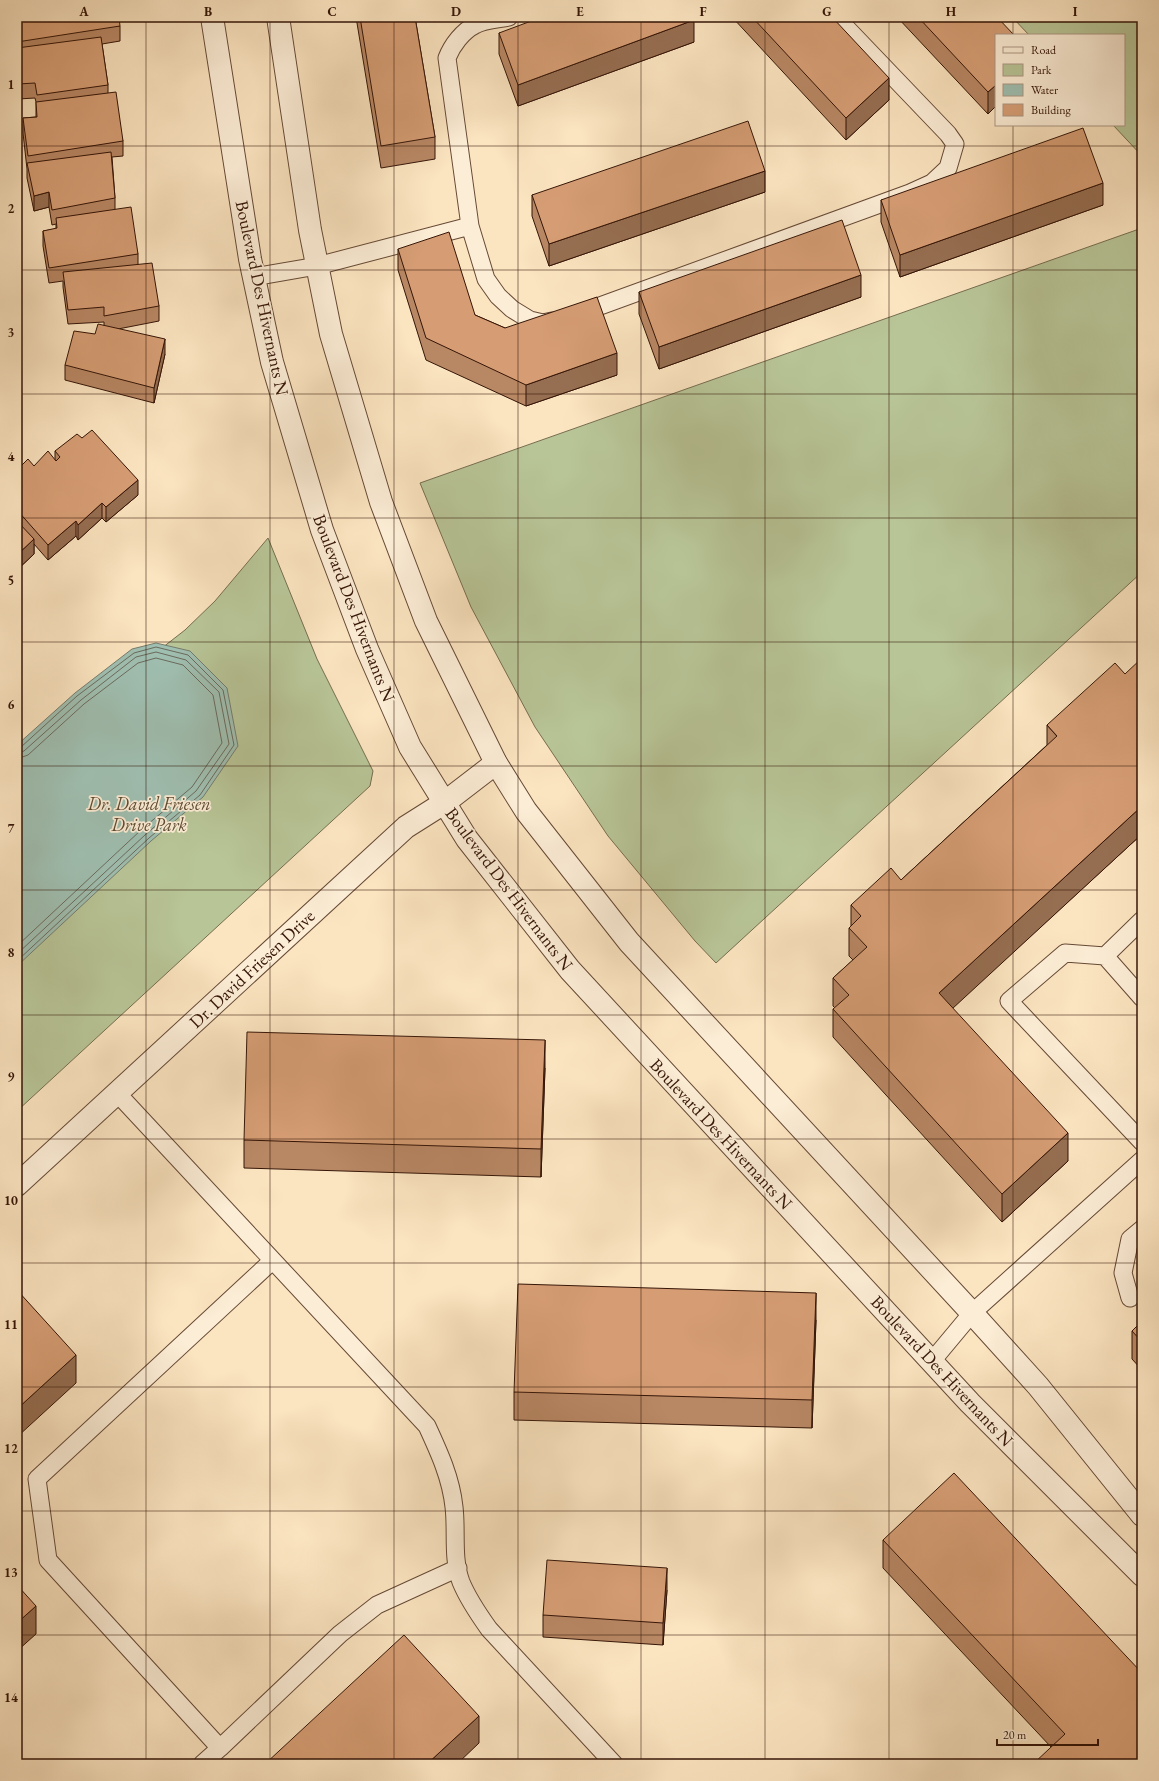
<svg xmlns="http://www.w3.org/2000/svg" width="1159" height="1781" viewBox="0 0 1159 1781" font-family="'EB Garamond',serif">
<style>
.green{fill:#b8c597;stroke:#766d4f}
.water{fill:#9fbfb1;stroke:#757b6d}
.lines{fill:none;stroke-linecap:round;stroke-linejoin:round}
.shore{stroke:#6a6a5c;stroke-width:1}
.service-casing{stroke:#664935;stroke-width:19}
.minor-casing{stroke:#664935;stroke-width:24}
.tertiary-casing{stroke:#664935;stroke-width:24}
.service{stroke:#fcedd6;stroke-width:17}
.minor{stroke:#fcedd6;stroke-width:22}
.tertiary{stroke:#fcedd6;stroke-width:22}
.wall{fill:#b88764;stroke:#351507}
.shaded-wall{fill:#966e51;stroke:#351507}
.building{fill:#d69d74;stroke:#351507}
.grid{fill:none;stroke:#351507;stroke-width:1;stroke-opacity:0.55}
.labels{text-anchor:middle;stroke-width:3.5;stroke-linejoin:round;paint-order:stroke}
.street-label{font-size:18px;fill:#351507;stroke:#fcedd6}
.park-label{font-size:18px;font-style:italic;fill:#5c4a32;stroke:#fcedd6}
.neatline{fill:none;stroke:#351507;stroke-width:1.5}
.grid-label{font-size:13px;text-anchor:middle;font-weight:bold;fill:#351507}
</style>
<rect width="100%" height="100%" fill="#fbe4c0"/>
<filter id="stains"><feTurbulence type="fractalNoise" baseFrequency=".005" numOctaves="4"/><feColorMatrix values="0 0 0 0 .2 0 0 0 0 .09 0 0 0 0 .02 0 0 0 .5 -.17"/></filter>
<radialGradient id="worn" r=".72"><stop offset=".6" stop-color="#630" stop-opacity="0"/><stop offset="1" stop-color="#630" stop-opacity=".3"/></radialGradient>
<path class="green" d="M1012 17H1142V156L1113 125H1124V35H1029Z
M1142 228V572L716 963 695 941 608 836 535 727 471 607 420 483Z
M268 538 317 659 373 771 370 786 17 1111V761L185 630 215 601Z"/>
<path class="water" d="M156 643 190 651 227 688 238 746 203 797 151 841 17 966V745L75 693 132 649Z"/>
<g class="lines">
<path class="shore" d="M17 748 21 747 77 696 134 653 156 647 188 655 223 690 234 745 200 795 149 838 17 961
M17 753 24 751 81 700 136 657 156 652 186 660 219 692 229 744 196 791 145 835 17 954
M17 759 28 755 84 704 138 663 156 658 183 665 213 695 222 743 192 787 141 830 17 946"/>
<defs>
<path id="service" d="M509 17C500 19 483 20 475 25 463 31 452 45 447 58L470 226 486 279 498 296 512 309 530 320 543 323 552 321
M254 277 317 266 470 226
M578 314 910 193 932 183 948 168 955 144 948 134 836 17
M1105 956 1142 920
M1142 998 1105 956 1065 953 1009 1001 1142 1142
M117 1093 427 1426C439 1452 451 1478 454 1507 457 1532 452 1558 461 1582 468 1599 479 1615 489 1629L614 1764
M1130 1298 1123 1273 1130 1239 1142 1229
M932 1361 972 1313 1142 1160
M220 1748 340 1634 377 1605 458 1568
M202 1764 220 1748 48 1560 37 1479 272 1261"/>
<path id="minor" d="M17 1185 406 827 444 803 496 763"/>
<path id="tertiary" d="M212 17 250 259 272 362 322 530 367 649 410 747 467 839 570 970 970 1403 1142 1575
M278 17 310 230 331 334 381 502 426 621 496 763 526 811 629 942 972 1313 1038 1386 1142 1515"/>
</defs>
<use href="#service" class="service-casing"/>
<use href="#minor" class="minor-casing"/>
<use href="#tertiary" class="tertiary-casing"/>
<use href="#service" class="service"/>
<use href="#minor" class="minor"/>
<use href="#tertiary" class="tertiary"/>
</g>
<path class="wall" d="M17 17 120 26V41L102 44 108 85V93L123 141V156L112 157 115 198V209L138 254V264L159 306V321L118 329 165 354 154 403 65 380V365L95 334 104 325V322L68 324 63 287V281L49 283 43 246V231L56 229V224L52 225 49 207 34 211 27 178V169L23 133V118L36 117V102L35 98 18 99 17 95Z
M356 17H415L435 137V159L381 168Z
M732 17H832L889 100 846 140Z
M897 17H997L988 114Z
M499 33 694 42 518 106 499 54Z
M765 192 549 266 532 216V195Z
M881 200 1103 205 900 277 881 222Z
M398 249 475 315 505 328 617 375 526 406 426 360 398 270Z
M639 292 861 297 659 369 639 314Z
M55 451 138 495 106 522 102 518 78 540 76 536 48 560 34 544V554L17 570V470L34 466 55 460Z
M1047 725 1142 834 952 1008 1068 1161 1002 1222 833 1037V1009L835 1008 833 1006V978L853 960 849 956V928L851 926V905L901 880 1047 745Z
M545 1068 541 1177 244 1168V1140Z
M1142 1301V1370L1132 1359V1331L1140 1323V1302Z
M816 1320 812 1428 514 1420V1392Z
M883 1540 1142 1673 1051 1747 883 1568Z
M667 1590 663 1645 543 1637V1615Z"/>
<path class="shaded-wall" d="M694 20V42L518 106V85Z
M889 78V100L846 140V118Z
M996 85V106L988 114V92Z
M765 171V192L549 266V244Z
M1103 183V205L900 277V255Z
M49 192V207L34 211V196Z
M861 275V297L659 369V347Z
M165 339V354L154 403V388Z
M617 353V375L526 406V385Z
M138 480V495L106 522V507Z
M102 503V518L78 540V525Z
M76 521V536L48 560V545Z
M34 539V554L17 570V555Z
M1142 806V834L939 1021V993Z
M545 1040V1068L541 1177V1149Z
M1068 1133V1161L1002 1222V1194Z
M816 1293V1320L812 1428V1400Z
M76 1355V1383L17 1437V1409Z
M667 1568V1590L663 1645V1623Z
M36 1606V1634L17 1651V1623Z
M479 1716V1743L457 1764H427Z"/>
<path class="building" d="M17 17H119L120 26 17 42Z
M360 17H415L435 137 381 146Z
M542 17H693L694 20 518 85 499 33Z
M752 17H832L889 78 846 118Z
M918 17H997L1014 35H996V85L988 92Z
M101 37 108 85 37 95 35 83 18 84 17 80V48Z
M116 92 123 141 28 156 23 118 37 117 36 102Z
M748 121 765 171 549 244 532 195Z
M1083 128 1103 183 900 255 881 200Z
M111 152 115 198 52 210 49 192 34 196 27 163Z
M131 207 138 254 49 268 43 231 57 228 56 218Z
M842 220 861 275 659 347 639 292Z
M449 232 475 315 505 328 597 297 617 353 526 385 426 338 398 249Z
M152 263 159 306 104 316V307L68 310 63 272Z
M98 324 165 339 154 388 65 365 74 331 95 334Z
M92 430 138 480 106 507 102 503 78 525 76 521 48 545 17 510V470L28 459 34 466 48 451 56 461 60 457 55 451 77 434 82 438Z
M17 521 34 539 17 555Z
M1142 658V806L939 993 1068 1133 1002 1194 833 1009 849 995 833 978 867 947 849 928 861 916 851 905 891 868 901 880 1057 736 1047 725 1115 663 1125 674Z
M247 1032 545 1040 541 1149 244 1140Z
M518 1284 816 1293 812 1400 514 1392Z
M17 1290 76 1355 17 1409Z
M1142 1321V1342L1132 1331Z
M954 1473 1142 1673V1764H1033L1065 1734 883 1540Z
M547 1560 667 1568 663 1623 543 1615Z
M17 1585 36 1606 17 1623Z
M404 1635 479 1716 427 1764H265Z"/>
<path class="grid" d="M146 17V1764M270 17V1764M394 17V1764M518 17V1764M641 17V1764M765 17V1764M889 17V1764M1013 17V35M1013 125V1764M17 146H1142M17 270H1142M17 394H1142M17 518H1142M17 642H1142M17 766H1142M17 890H1142M17 1015H1142M17 1139H1142M17 1263H1142M17 1387H1142M17 1511H1142M17 1635H1142"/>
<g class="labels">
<g class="street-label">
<text transform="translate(262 298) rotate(78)" y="6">Boulevard Des Hivernants N</text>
<text transform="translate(354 608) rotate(69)" y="6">Boulevard Des Hivernants N</text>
<text transform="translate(509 889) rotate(53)" y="6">Boulevard Des Hivernants N</text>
<text transform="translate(252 969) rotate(-43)" y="6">Dr. David Friesen Drive</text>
<text transform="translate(721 1134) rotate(47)" y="6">Boulevard Des Hivernants N</text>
<text transform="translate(942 1371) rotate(47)" y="6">Boulevard Des Hivernants N</text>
</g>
<g class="park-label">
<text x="149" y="810">Dr. David Friesen<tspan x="149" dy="21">Drive Park</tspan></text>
</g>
</g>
<rect width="1159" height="1781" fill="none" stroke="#fbe4c0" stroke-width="44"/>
<rect x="995" y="34" width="130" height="92" fill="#fcedd6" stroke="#ac9783"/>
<rect x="1003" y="47" width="20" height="6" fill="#fcedd6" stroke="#ac9783"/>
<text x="1031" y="54" font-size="12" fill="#351507">Road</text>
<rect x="1003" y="64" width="20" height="12" fill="#b8c597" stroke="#ac9783"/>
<text x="1031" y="74" font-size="12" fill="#351507">Park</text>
<rect x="1003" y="84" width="20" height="12" fill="#9fbfb1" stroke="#ac9783"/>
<text x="1031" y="94" font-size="12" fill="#351507">Water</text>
<rect x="1003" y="104" width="20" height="12" fill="#d69d74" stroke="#ac9783"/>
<text x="1031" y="114" font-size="12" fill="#351507">Building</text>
<path d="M997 1739v6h101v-6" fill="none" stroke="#351507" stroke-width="2"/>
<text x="1003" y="1739" font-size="12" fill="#351507" stroke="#fcedd6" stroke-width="3" paint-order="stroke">20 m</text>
<rect x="22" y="22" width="1115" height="1737" class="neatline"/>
<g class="grid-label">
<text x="84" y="16">A</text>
<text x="208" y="16">B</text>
<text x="332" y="16">C</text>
<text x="456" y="16">D</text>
<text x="580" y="16">E</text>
<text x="703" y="16">F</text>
<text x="827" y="16">G</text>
<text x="951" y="16">H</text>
<text x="1075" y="16">I</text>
<text x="11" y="89">1</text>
<text x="11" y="213">2</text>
<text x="11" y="337">3</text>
<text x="11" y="461">4</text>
<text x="11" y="585">5</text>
<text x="11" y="709">6</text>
<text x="11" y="833">7</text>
<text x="11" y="957">8</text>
<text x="11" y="1081">9</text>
<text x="11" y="1205">10</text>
<text x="11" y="1329">11</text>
<text x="11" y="1453">12</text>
<text x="11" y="1577">13</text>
<text x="11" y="1702">14</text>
</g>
<rect width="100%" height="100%" filter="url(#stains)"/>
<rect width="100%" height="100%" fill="url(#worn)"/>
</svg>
